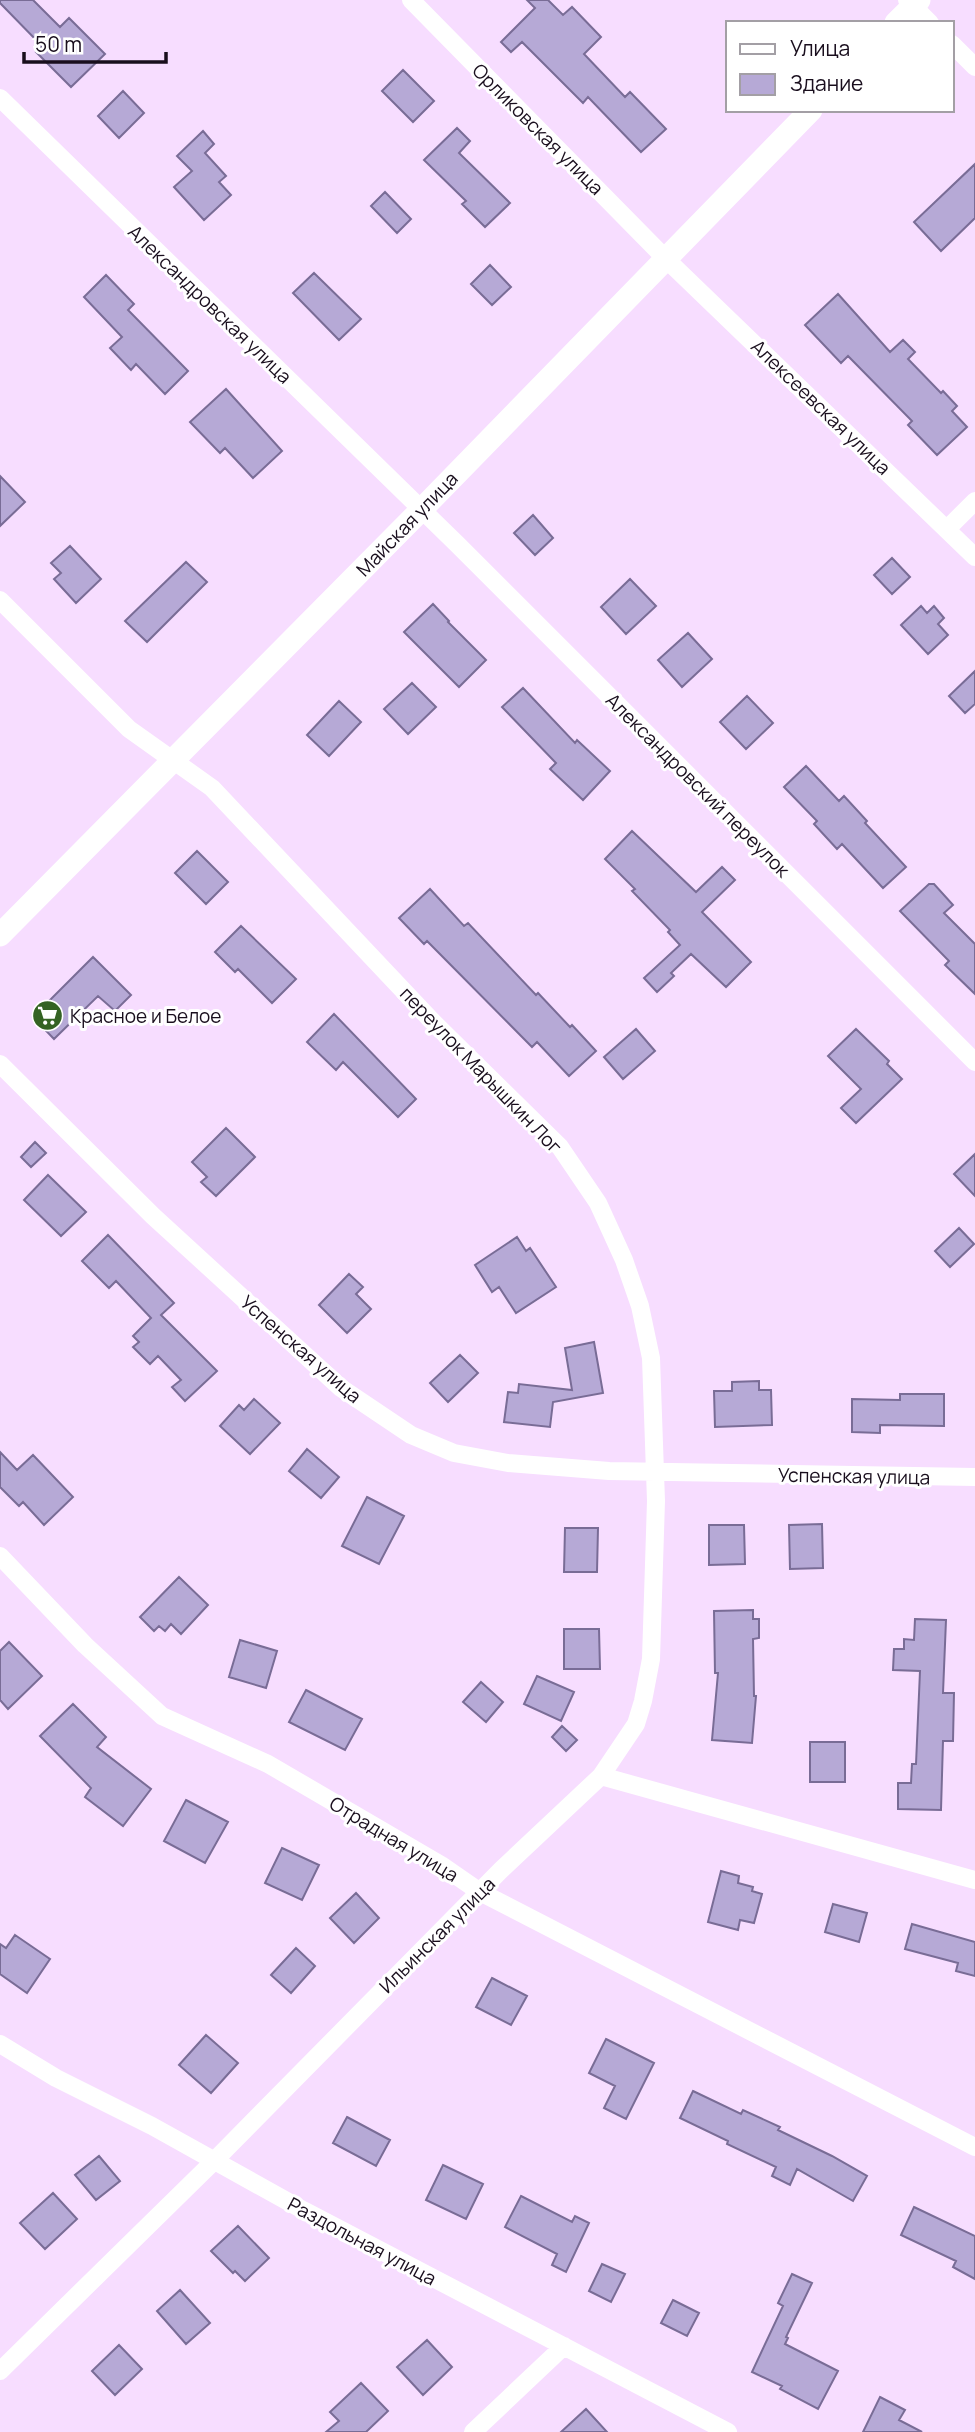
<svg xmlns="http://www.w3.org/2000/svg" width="975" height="2432" viewBox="0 0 975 2432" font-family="Manrope,sans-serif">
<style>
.building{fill:#b6a9d6;stroke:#796c96;stroke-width:2}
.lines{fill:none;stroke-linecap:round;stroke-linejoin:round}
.minor{stroke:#fff;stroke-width:18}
.tertiary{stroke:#fff;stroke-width:23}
.labels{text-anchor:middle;stroke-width:6;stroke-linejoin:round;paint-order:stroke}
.street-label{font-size:19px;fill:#190e1d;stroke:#fff}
.poi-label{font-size:19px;fill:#190e1d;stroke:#fff;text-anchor:start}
</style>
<rect width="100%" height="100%" fill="#f7ddff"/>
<path class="building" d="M0 0H33L60 27 69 18 105 54 71 87 36 52 42 46 0 3Z
M527 0H548L563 15 572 7 601 37 584 54 625 97 630 92 666 129 641 152 588 97 583 103 522 42 511 52 501 42 535 8Z
M403 70 434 101 413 122 382 91Z
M123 91 144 113 119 138 98 116Z
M457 128 470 141 459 153 510 203 485 227 462 204 466 201 424 160Z
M203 131 214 144 205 153 226 176 219 182 231 195 204 220 174 187 192 171 177 156Z
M975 164V218L941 251 914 222Z
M385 192 411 219 397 233 371 206Z
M490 265 511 287 492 305 471 284Z
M314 273 361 319 339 340 293 293Z
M106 275 134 304 128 310 188 371 165 394 136 364 131 370 110 348 122 337 84 297Z
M838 294 890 352 903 340 915 352 908 359 941 393 943 391 957 406 952 411 967 427 937 455 908 425 912 421 848 356 841 363 805 325Z
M226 389 282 451 253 478 225 448 220 453 190 422Z
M0 476 25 502 0 526Z
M533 515 553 538 535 555 514 533Z
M70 546 101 579 76 603 54 579 61 573 51 563Z
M892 558 910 577 892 594 874 575Z
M186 562 207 582 147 642 125 621Z
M630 579 656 606 626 634 601 607Z
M433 604 449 621 448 622 486 660 459 687 404 632Z
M921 606 927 613 934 606 944 618 938 624 948 635 928 654 901 625Z
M688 633 712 659 682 687 658 660Z
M975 671V704L965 713 949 696Z
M412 683 436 707 408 734 384 709Z
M523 688 575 743 577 740 610 771 583 800 550 769 556 763 502 707Z
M747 696 773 723 746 749 720 722Z
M339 701 361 722 329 756 307 735Z
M806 766 839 801 844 796 867 821 865 823 906 867 883 888 842 844 837 849 814 824 817 821 784 787Z
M632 831 696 892 722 867 735 880 702 912 751 962 726 987 691 954 671 973 674 976 657 992 644 978 680 945 668 932 670 930 632 891 635 889 605 859Z
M197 851 228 882 206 904 175 873Z
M929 884H934L953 905 944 913 975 944V994L945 965 949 961 900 911Z
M430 889 464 926 468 923 536 995 538 993 570 1027 572 1025 596 1051 569 1076 537 1042 532 1047 427 941 424 944 399 918Z
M241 926 296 979 272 1003 238 969 235 972 215 952Z
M93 957 131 995 115 1011 98 996 54 1039 33 1017Z
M334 1014 416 1099 398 1117 343 1062 336 1070 307 1042Z
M636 1029 655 1051 623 1079 604 1057Z
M856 1029 889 1061 887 1064 902 1079 856 1123 841 1108 861 1089 828 1056Z
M226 1128 255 1157 216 1196 201 1182 207 1177 192 1162Z
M35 1142 46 1153 31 1167 21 1157Z
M975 1154V1196L954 1174Z
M48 1175 86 1212 61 1236 24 1200Z
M959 1228 974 1244 950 1267 935 1251Z
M108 1235 174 1303 161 1315 217 1371 185 1401 172 1387 181 1380 158 1356 150 1364 133 1347 139 1342 133 1336 151 1318 116 1281 109 1288 82 1261Z
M517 1237 526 1251 530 1248 556 1287 516 1313 499 1287 492 1292 475 1265Z
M349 1274 363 1287 356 1294 371 1309 347 1333 319 1305Z
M594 1342 603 1393 553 1402 550 1427 504 1422 508 1392 518 1393 519 1384 572 1390 565 1348Z
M460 1355 478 1373 448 1402 430 1383Z
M759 1381V1390H771L772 1425 715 1427 714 1391H732V1382Z
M900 1394H944V1426L880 1425V1433L852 1432V1399L900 1400Z
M254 1399 280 1423 250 1454 220 1426 239 1405 244 1410Z
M307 1449 339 1477 321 1498 289 1471Z
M0 1452 17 1470 33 1455 73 1497 44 1525 23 1502 19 1506 0 1487Z
M367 1497 404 1516 379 1564 342 1546Z
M822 1524 823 1568 790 1569 789 1525Z
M709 1525H744L745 1564 709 1565Z
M565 1528H598L597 1572H564Z
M179 1577 208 1605 181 1634 171 1624 165 1631 159 1626 154 1631 140 1617Z
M753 1610V1619H759V1638L753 1639 754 1696H756L752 1743 712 1740 718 1673H715L714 1611Z
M915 1619 946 1620 943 1693H954L953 1741H943L941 1810 898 1809V1783H911L912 1764H916L920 1671 893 1670 894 1649H904V1639L914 1640Z
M564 1629H599L600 1669H564Z
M240 1640 277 1651 266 1688 229 1677Z
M9 1642 42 1676 8 1709 0 1700V1651Z
M537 1676 574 1692 561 1721 524 1704Z
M481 1682 503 1702 486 1722 463 1702Z
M306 1690 362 1719 345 1750 289 1722Z
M73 1704 106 1737 97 1747 151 1789 123 1826 85 1797 91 1788 40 1736Z
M562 1726 577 1740 566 1751 552 1737Z
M810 1742H845V1782H810Z
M186 1800 228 1822 205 1863 164 1841Z
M282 1848 319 1865 302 1900 265 1883Z
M721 1871 739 1876 738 1883 753 1887 752 1891 762 1894 754 1923 740 1920 738 1930 708 1922Z
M356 1893 379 1918 354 1943 330 1918Z
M833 1904 867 1913 859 1942 825 1932Z
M912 1924 975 1942V1976L956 1971 958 1963 905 1949Z
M15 1935 50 1959 27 1993 0 1974V1944L6 1948Z
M296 1948 315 1966 291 1993 271 1975Z
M492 1978 527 1996 511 2025 476 2007Z
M206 2035 238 2063 211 2093 179 2065Z
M606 2039 654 2063 626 2119 604 2108 615 2086 589 2073Z
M693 2091 741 2114 743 2110 780 2127 778 2130 832 2156 867 2176 853 2201 797 2169 790 2185 772 2176 776 2167 727 2144 728 2141 680 2118Z
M347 2117 390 2140 376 2166 333 2143Z
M99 2156 120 2181 96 2200 75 2175Z
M443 2165 483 2184 466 2219 426 2200Z
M53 2193 77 2219 45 2249 20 2223Z
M521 2196 572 2222 575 2216 589 2223 566 2272 552 2265 557 2254 505 2227Z
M914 2207 975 2236V2279L953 2267 956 2261 901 2235Z
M238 2226 269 2258 245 2281 235 2271 233 2273 211 2251Z
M602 2264 625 2274 611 2302 589 2291Z
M792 2274 812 2283 786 2337 788 2338 785 2344 838 2371 818 2409 780 2389 782 2386 752 2372 783 2306 778 2303Z
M180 2290 210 2323 186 2344 157 2311Z
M673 2300 699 2313 687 2336 661 2323Z
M427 2340 452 2367 423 2395 397 2367Z
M119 2345 142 2369 115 2395 92 2371Z
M361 2383 388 2411 366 2432H326L339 2421 330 2412Z
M880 2397 905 2410 899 2420 922 2432H863Z
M586 2409 607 2432H561Z"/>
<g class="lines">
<path class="minor" d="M411 0 666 259 975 557
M907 0 930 23
M952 44 975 67
M0 98 457 544 975 1062
M947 529 975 501
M0 600 129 729 212 788 432 1021 560 1147 598 1203 624 1260 640 1306 651 1358 656 1501 651 1659 643 1701 636 1724 601 1776 501 1870 213 2162 0 2371
M0 1064 153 1216 341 1388 411 1435 454 1453 508 1463 609 1471 975 1477
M0 1556 85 1645 162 1716 268 1764 441 1865 480 1892 975 2147
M601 1776 975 1880
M0 2044 56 2078 152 2126 303 2210 728 2432
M473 2432 564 2346"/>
<path class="tertiary" d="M896 23 919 0
M0 935 421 510 811 110"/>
</g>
<defs>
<symbol id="supermarket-disc" viewBox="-11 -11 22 22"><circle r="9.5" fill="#346323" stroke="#fff"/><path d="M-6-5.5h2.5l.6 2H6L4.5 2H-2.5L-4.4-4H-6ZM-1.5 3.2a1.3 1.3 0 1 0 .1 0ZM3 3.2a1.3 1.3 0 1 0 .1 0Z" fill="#fff"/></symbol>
</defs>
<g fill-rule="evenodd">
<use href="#supermarket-disc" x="30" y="998" width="35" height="35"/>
</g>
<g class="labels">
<g class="street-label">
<text transform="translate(538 129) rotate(45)" y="7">Орликовская улица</text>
<text transform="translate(210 304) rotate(44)" y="7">Александровская улица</text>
<text transform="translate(821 407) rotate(44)" y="7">Алексеевская улица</text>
<text transform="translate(407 524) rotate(-46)" y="7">Майская улица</text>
<text transform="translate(698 785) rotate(45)" y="7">Александровский переулок</text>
<text transform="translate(481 1070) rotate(46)" y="7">переулок Марышкин Лог</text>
<text transform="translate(301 1349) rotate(41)" y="7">Успенская улица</text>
<text transform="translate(854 1476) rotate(1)" y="7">Успенская улица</text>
<text transform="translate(394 1839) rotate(31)" y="7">Отрадная улица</text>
<text transform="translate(437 1935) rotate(-45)" y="7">Ильинская улица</text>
<text transform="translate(362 2241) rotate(28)" y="7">Раздольная улица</text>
</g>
<g class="poi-label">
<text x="70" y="1023">Красное и Белое</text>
</g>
</g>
<rect x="726" y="21" width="228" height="91" fill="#ffffff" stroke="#a39fa5" stroke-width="2"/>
<rect x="740" y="44" width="35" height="10" fill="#ffffff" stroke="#a39fa5" stroke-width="2"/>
<text x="790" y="56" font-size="21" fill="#190e1d">Улица</text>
<rect x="740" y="74" width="35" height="21" fill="#b6a9d6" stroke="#a39fa5" stroke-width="2"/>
<text x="790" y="91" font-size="21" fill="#190e1d">Здание</text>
<path d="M24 52v10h142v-10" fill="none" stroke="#190e1d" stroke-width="3.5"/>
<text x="35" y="52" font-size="21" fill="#190e1d" stroke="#ffffff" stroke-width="5" paint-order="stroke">50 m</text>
</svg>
